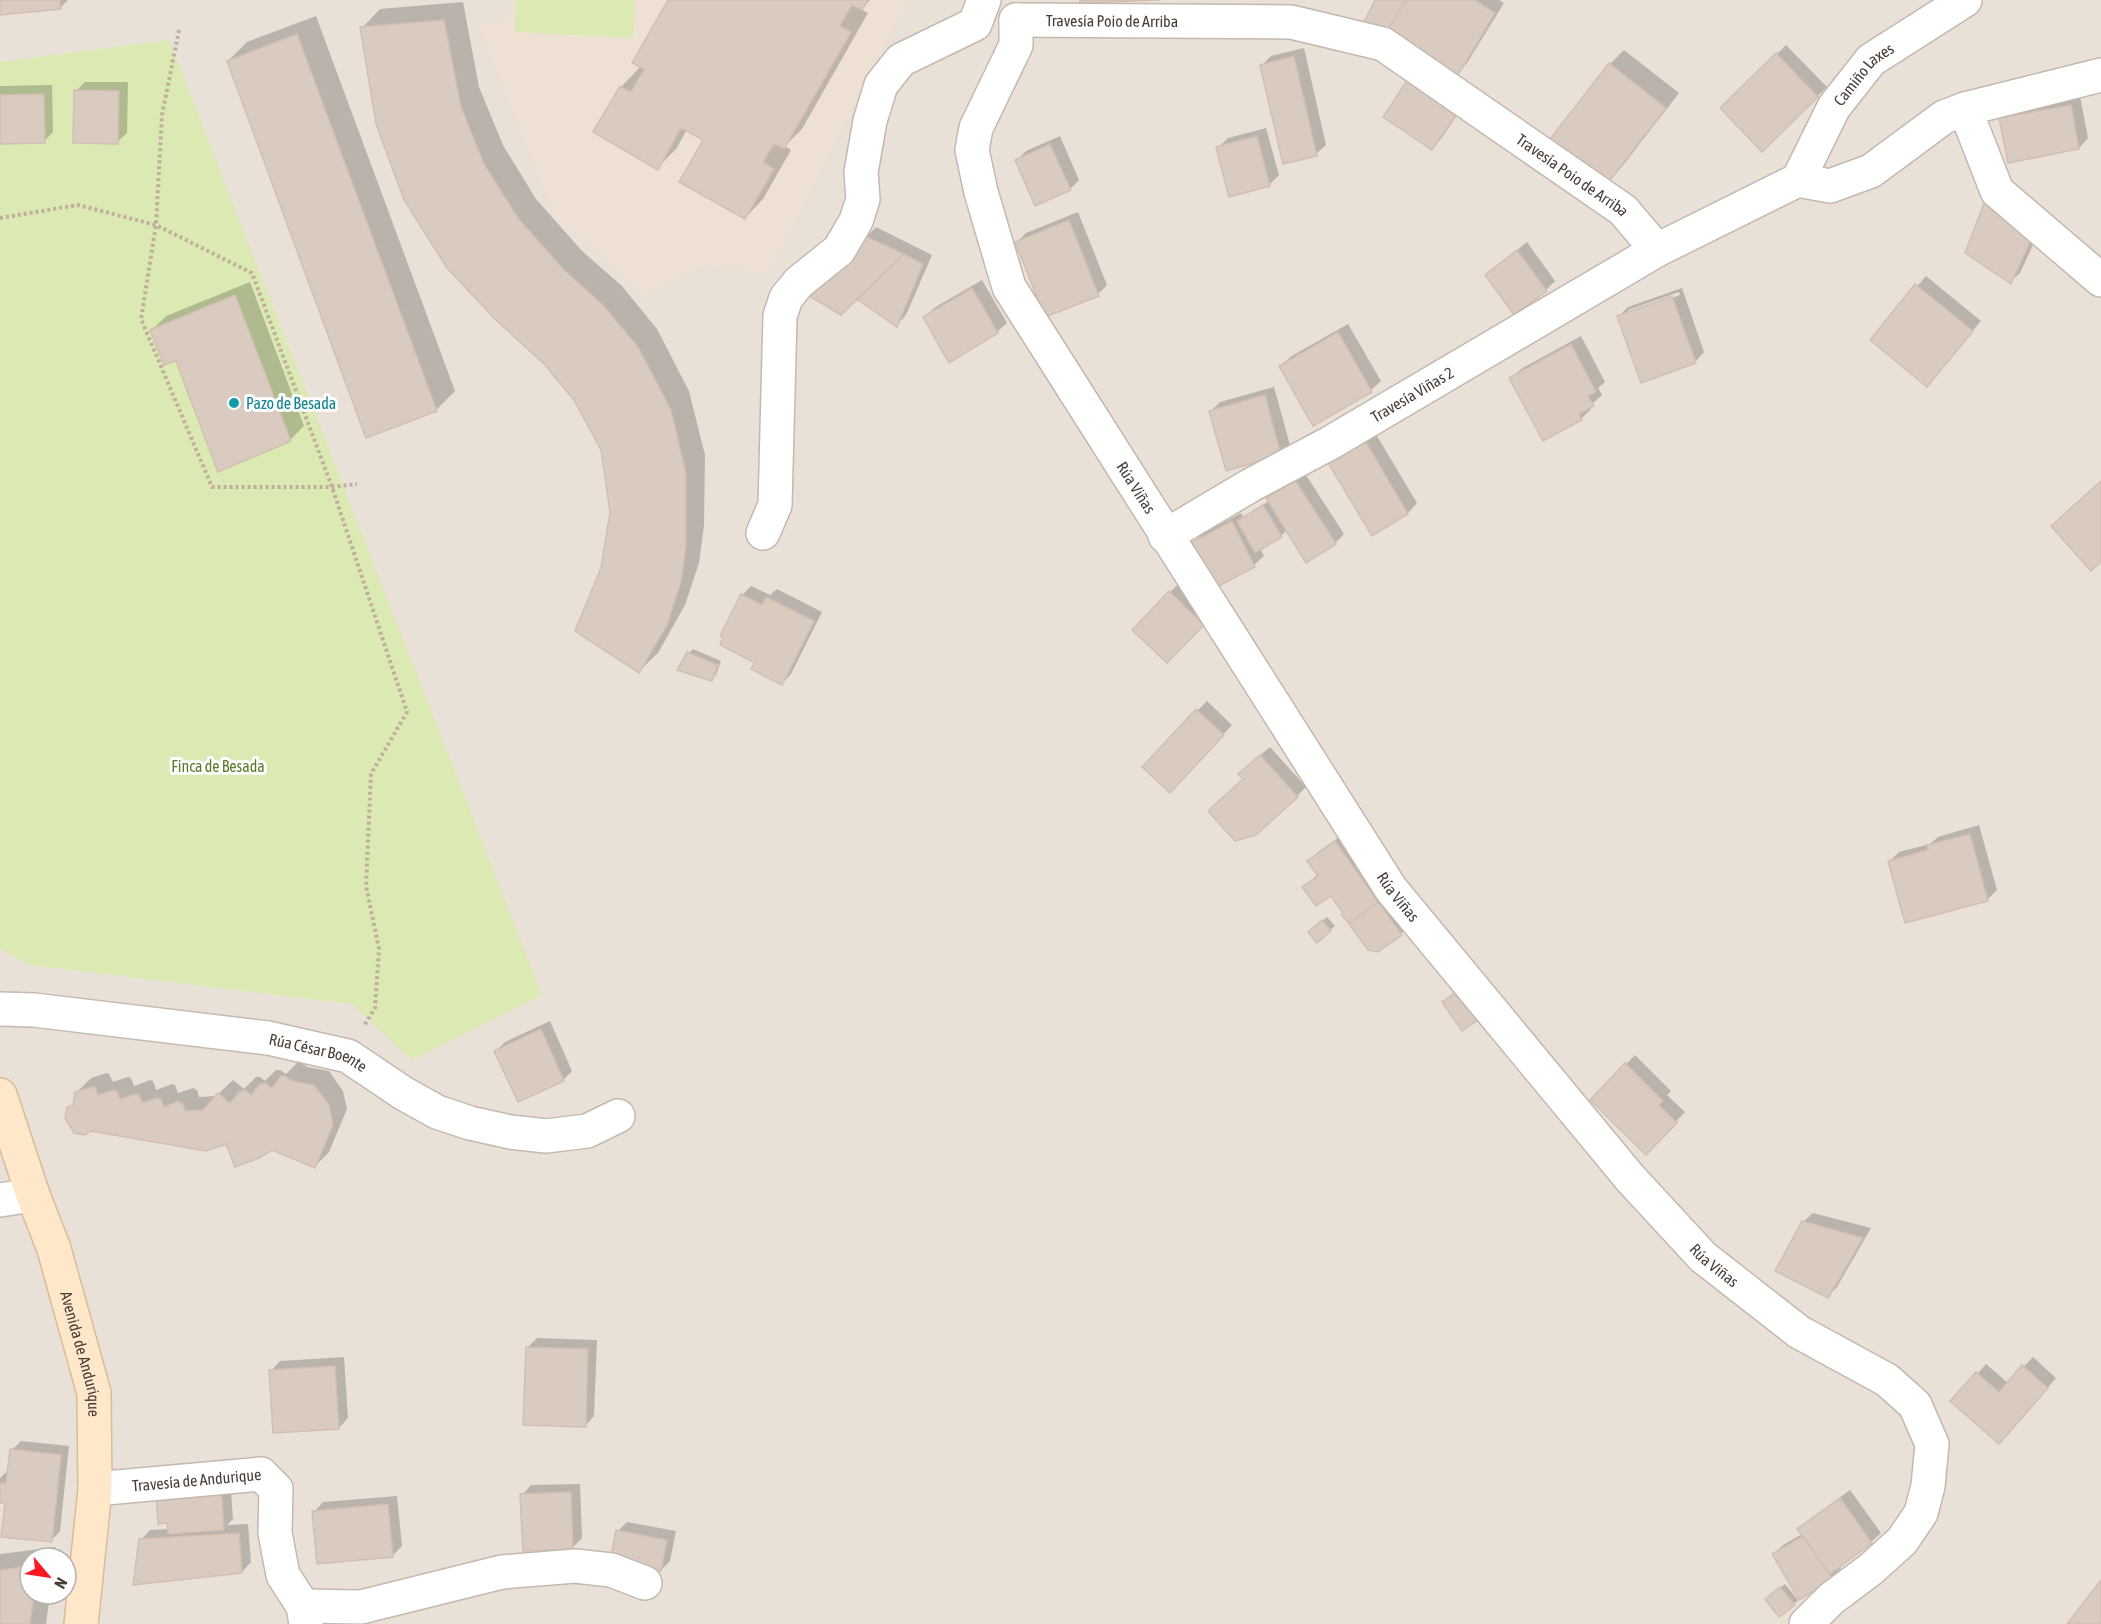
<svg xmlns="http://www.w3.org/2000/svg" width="2101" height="1624" viewBox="0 0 2101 1624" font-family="'Asap Condensed',sans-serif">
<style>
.residential{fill:#e9e0d7;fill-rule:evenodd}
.education{fill:#eee1d3}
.green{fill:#dbe9b2}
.shadow{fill:#0003;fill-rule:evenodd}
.building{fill:#dacbc1;stroke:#d2bfb2;stroke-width:1.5}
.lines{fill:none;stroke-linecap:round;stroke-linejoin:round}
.street-casing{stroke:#c4b8af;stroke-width:36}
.secondary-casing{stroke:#d8bc9b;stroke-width:36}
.path{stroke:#c2ae9d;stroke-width:4;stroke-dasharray:3 3;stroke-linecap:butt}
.street{stroke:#fff;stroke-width:33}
.secondary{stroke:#ffe7c9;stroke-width:33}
.culture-dot{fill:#0f9aa8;stroke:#fff;stroke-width:2}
.labels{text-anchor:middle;stroke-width:6;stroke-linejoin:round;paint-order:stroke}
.street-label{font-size:16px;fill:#493e37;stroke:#fff}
.culture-label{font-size:16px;fill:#0d838f;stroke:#fff;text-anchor:start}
.park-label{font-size:16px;fill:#597c29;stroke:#fff}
</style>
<rect width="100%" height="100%" fill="#f5efe9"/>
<path class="residential" d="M0 0H2101V1624H0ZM30 1558H66V1594H30Z"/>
<path class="education" d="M510 0H908L769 272 703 266 647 295 553 213 479 28 509 15Z"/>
<path class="green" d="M516 0H635L633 38 515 32Z
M169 40 542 995 412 1060 352 1004 29 965 0 948V62Z"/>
<path class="shadow" d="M0 0H68L60 8 0 13Z
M670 0H870L861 9 868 13 802 129 785 146 791 150 763 199 745 218 705 139 687 130 676 149 657 168 621 87 641 66Z
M1377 0H1499L1504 3 1467 63 1458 73Z
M463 2 479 87 503 145 536 199 582 251 622 286 657 329 689 391 705 455 704 525 699 563 685 605 658 653 639 671 603 568 611 512 602 449 362 28 380 9Z
M316 16 455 391 436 410 228 61 247 42Z
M1786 45 1827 87 1762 150 1722 108Z
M1304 48 1326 145 1316 154 1262 65 1271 56Z
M1624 50 1679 93 1621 168 1607 182 1610 64Z
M1418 71 1466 102 1441 139 1432 148Z
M85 82H128L127 133 117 142 76 91Z
M52 85 53 132 44 141 0 142V86Z
M2080 96 2088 138 2079 148 2000 119 2010 110Z
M1266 128 1279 175 1269 185 1218 148 1228 138Z
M1060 136 1079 180 1070 189 1016 161 1026 151Z
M1078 212 1107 285 1098 294 1017 242 1026 233Z
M2043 223 2020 273 2010 282 1967 253Z
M876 227 932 255 906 315 897 325 857 297 810 295Z
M1527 242 1555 281 1546 290 1487 275Z
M1926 276 1981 321 1927 385 1872 339Z
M982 280 1007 323 997 332 925 318 934 308Z
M250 282 304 426 290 440 177 359 152 330 166 316Z
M1682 288 1704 352 1695 362 1619 316 1628 307ZM1679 292 1680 295 1628 313V310Z
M1348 324 1381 381 1371 390 1313 424 1281 367 1290 357Z
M1581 336 1605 382 1598 388 1602 395 1590 406 1591 409 1582 418 1544 439 1511 378 1521 369Z
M1274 387 1290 445 1280 454 1211 411 1220 402Z
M1374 431 1417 503 1408 513 1373 534 1329 461Z
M1304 472 1344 534 1335 543 1287 530 1281 536 1260 548 1264 556 1254 565 1216 586 1193 543 1202 534 1241 513 1243 517 1269 501 1267 499 1277 489Z
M1179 583 1212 615 1167 661 1134 630Z
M751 586 770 595 777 589 822 612 791 674 782 683 725 636 742 595Z
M693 649 721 661 716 675 711 679 689 653Z
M1207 701 1232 725 1179 782 1144 766Z
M1270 747 1306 787 1297 796 1244 779 1249 765Z
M1979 825 1997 890 1987 900 1890 861 1899 852 1930 844 1938 837Z
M1345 833 1405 929 1401 934 1344 913 1331 894 1304 887 1318 874 1309 861 1318 852Z
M1327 917 1335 926 1318 940 1310 932Z
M550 1021 572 1071 563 1080 496 1051 505 1042Z
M1635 1055 1671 1091 1667 1095 1685 1112 1646 1153 1592 1100Z
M300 1062 307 1067 329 1071 343 1091 347 1109 329 1152 315 1166 272 1148 227 1142 91 1129 68 1108 75 1102 76 1093 91 1078 107 1073 109 1074 113 1082 128 1077 131 1078 134 1086 150 1080 153 1081 156 1090 172 1084 175 1085 178 1093 193 1088 197 1090 199 1097 216 1096 233 1080 244 1089 256 1077H260L265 1081 276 1070H280L286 1074 297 1063Z
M1813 1213 1871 1228 1837 1287 1828 1296 1803 1222Z
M537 1338 597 1340 594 1416 585 1426 528 1347Z
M344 1357 348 1418 339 1428 271 1371 280 1361Z
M2033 1357 2056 1378 2008 1433 1953 1401 1986 1364 2008 1383Z
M21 1441 69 1446 60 1531 51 1541 7 1502H0V1478L5 1473 9 1474 12 1450Z
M230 1478 233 1519 227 1525 248 1524 251 1562 242 1572 141 1540 150 1530 169 1529Z
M580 1484 582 1538 573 1547 522 1495 531 1485Z
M1850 1490 1881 1533 1871 1542 1839 1566 1841 1568 1832 1577 1774 1554 1783 1545 1802 1534 1799 1529 1809 1520Z
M397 1496 402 1546 392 1556 314 1512 323 1502Z
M627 1522 676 1531 670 1561 661 1570 618 1531Z
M56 1547 54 1558H30V1594H50L46 1624H0V1554Z
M1785 1584 1798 1600 1794 1604 1771 1595Z"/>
<path class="building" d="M0 0H60L61 9 0 15Z
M668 0H868L862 10 852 5 840 26 851 32 784 149 774 144 763 162 774 169 745 219 679 182 703 140 681 128 658 170 593 132 620 86 631 92 644 69 632 63Z
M1080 0H1160L1080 3Z
M1375 0H1406L1387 31 1364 22Z
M1406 0H1475L1495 13 1458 75 1387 31Z
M444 20 461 107 484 164 518 218 563 269 603 305 638 347 671 410 686 474V545L681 582 667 625 639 673 575 631 601 568 610 512 601 450 574 400 545 365 494 318 447 268 404 200 376 124 360 27Z
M297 34 437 411 366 438 227 61Z
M1776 53 1818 97 1762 152 1720 108Z
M1294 56 1317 156 1283 164 1260 65Z
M1609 63 1666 108 1607 184 1550 139Z
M1408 79 1458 112 1432 150 1383 117Z
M74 90 119 91 118 144 73 143Z
M44 94 45 143 0 144V95Z
M2071 105 2079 149 2008 163 1999 118Z
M1257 136 1270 186 1229 197 1216 147Z
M1050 144 1071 190 1035 206 1015 160Z
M1985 201 2034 233 2011 284 1965 253Z
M1069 220 1099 296 1045 317 1015 242Z
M865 236 904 254 841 315 808 295Z
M1517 250 1547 291 1514 315 1485 275Z
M904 254 923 264 897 327 857 299Z
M1915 284 1973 331 1927 387 1870 340Z
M972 288 998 333 949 363 923 317Z
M235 295 291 441 218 472 176 361 164 365 150 330Z
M1672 296 1696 363 1641 383 1617 316Z
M1338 332 1372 392 1313 426 1279 366Z
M1571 344 1596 392 1588 396 1594 406 1579 414 1582 420 1543 441 1509 378Z
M1265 395 1281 455 1226 471 1209 411Z
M1364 439 1408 514 1372 536 1327 461Z
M1295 480 1336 544 1306 563 1266 498Z
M2101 481V562L2091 571 2051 526Z
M1263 505 1282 537 1255 553 1237 521Z
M1232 521 1255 567 1215 588 1191 543Z
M1169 591 1204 625 1167 663 1132 630Z
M741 594 762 605 766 597 814 621 782 685 751 669 755 663 720 645 723 637 720 636Z
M687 652 718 665 712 681 677 670Z
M1196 709 1224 735 1170 793 1142 767Z
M1260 755 1298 797 1256 835 1235 841 1208 811 1243 779 1238 774Z
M1970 834 1988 901 1905 923 1888 861 1928 850 1927 845Z
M1335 841 1378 902 1349 924 1341 914 1343 913 1331 896 1316 906 1302 887 1318 876 1307 861Z
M1378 902 1402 935 1378 952 1368 950 1349 924Z
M1322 920 1331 931 1317 943 1308 932Z
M1458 991 1478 1020 1462 1031 1442 1002Z
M541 1029 564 1081 518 1102 494 1051Z
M1625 1063 1663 1101 1659 1105 1677 1123 1646 1155 1590 1100Z
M281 1076H285L292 1081 314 1085 329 1105 333 1125 315 1168 272 1150 259 1158 235 1167 226 1144 206 1151 91 1131 85 1135 74 1133 65 1118 67 1107 73 1105 75 1092 92 1087H95L98 1095 113 1090 117 1091 120 1099 135 1094 139 1095 142 1103 157 1098 161 1099 164 1107 178 1101 183 1104 185 1111 203 1110 218 1093 230 1103 240 1091 245 1090 251 1095 260 1084 266 1083 272 1088Z
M1802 1221 1863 1238 1828 1298 1775 1271Z
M526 1347 588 1349 586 1427 523 1425Z
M2022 1365 2048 1388 1999 1444 1950 1401 1976 1372 1999 1392Z
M335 1366 339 1429 273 1433 269 1370Z
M10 1449 61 1455 52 1542 1 1537 5 1503H0V1483H6Z
M221 1486 224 1530 168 1534 167 1523 158 1524 156 1491Z
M571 1492 573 1549 523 1551 520 1494Z
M1840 1498 1872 1543 1830 1574 1797 1529Z
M388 1504 393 1557 317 1564 312 1511Z
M616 1530 667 1540 661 1571 610 1561Z
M239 1533 242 1573 133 1585 139 1539Z
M1803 1536 1833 1579 1799 1600 1772 1554Z
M30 1566V1594H34L30 1624H0V1570Z
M2101 1580V1624H2067Z
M1780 1587 1795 1605 1779 1617 1765 1599Z"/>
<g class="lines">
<defs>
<g id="street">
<path id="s1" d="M1016 20V45L976 128 972 150 981 192 1009 287 1391 889 1630 1178 1703 1257 1799 1332 1887 1380 1915 1405 1932 1444 1928 1486 1921 1513 1902 1541 1871 1569 1831 1599 1806 1624"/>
<path id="s2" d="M1016 20 1291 22 1383 44 1623 210 1657 250 1798 180 1830 186 1871 171 1944 117 1965 109 2101 75"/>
<path d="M1965 109 1997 191 2101 280"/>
<path id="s3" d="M1798 180 1834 107 1871 60 1965 0"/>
<path d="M763 533 775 505 780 316 786 298 799 282 839 250 856 221 863 199 861 172 870 121 881 85 901 60 975 24 984 0"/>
<path id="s4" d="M1165 536 1251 485 1330 443 1657 250"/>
<path id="s5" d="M0 1009 34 1010 268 1038 348 1056 403 1093 437 1112 470 1123 510 1132 546 1136 587 1131 618 1116"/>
<path d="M0 1200 33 1195"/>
<path id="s6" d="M95 1489 261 1474 276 1489 275 1533 283 1575 303 1606 306 1624"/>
<path d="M303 1606 361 1607 502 1572 575 1566 611 1570 645 1583"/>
</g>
<g id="secondary">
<path id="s7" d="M0 1095 33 1195 54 1249 94 1393 95 1489 81 1624"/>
</g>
</defs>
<use href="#street" class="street-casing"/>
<use href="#secondary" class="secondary-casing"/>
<path class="path" d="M179 30 162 115 156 225 141 319 212 487H332L357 484
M0 218 78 205 156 225 252 273 332 487 407 712 371 774 366 886 379 949 375 1008 364 1026"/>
<use href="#street" class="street"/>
<use href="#secondary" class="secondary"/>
</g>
<circle class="culture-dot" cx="234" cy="403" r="6"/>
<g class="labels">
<g class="street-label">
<text dy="6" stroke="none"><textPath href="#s2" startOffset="96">Travesía Poio de Arriba</textPath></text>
<text dy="6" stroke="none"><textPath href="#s3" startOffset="126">Camiño Laxes</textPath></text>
<text dy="6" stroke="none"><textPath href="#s2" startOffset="600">Travesía Poio de Arriba</textPath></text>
<text dy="6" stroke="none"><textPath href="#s4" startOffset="285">Travesía Viñas 2</textPath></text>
<text dy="6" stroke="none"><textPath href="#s1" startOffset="519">Rúa Viñas</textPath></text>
<text dy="6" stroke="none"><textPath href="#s1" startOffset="1005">Rúa Viñas</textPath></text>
<text dy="6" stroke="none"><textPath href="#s5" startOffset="322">Rúa César Boente</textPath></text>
<text dy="6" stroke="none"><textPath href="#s1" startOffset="1491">Rúa Viñas</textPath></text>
<text dy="6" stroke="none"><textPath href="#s7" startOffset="272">Avenida de Andurique</textPath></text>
<text dy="6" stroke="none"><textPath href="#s6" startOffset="102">Travesía de Andurique</textPath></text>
</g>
<g class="culture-label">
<text x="246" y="409">Pazo de Besada</text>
</g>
<g class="park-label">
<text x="218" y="772">Finca de Besada</text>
</g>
</g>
<g transform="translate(48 1576) rotate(119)"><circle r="28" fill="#ffffff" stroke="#b6b2af" stroke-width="1.5"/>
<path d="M0-4.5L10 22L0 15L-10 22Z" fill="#fc1924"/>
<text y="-9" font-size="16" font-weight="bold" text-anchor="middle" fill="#493e37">N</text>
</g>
</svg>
